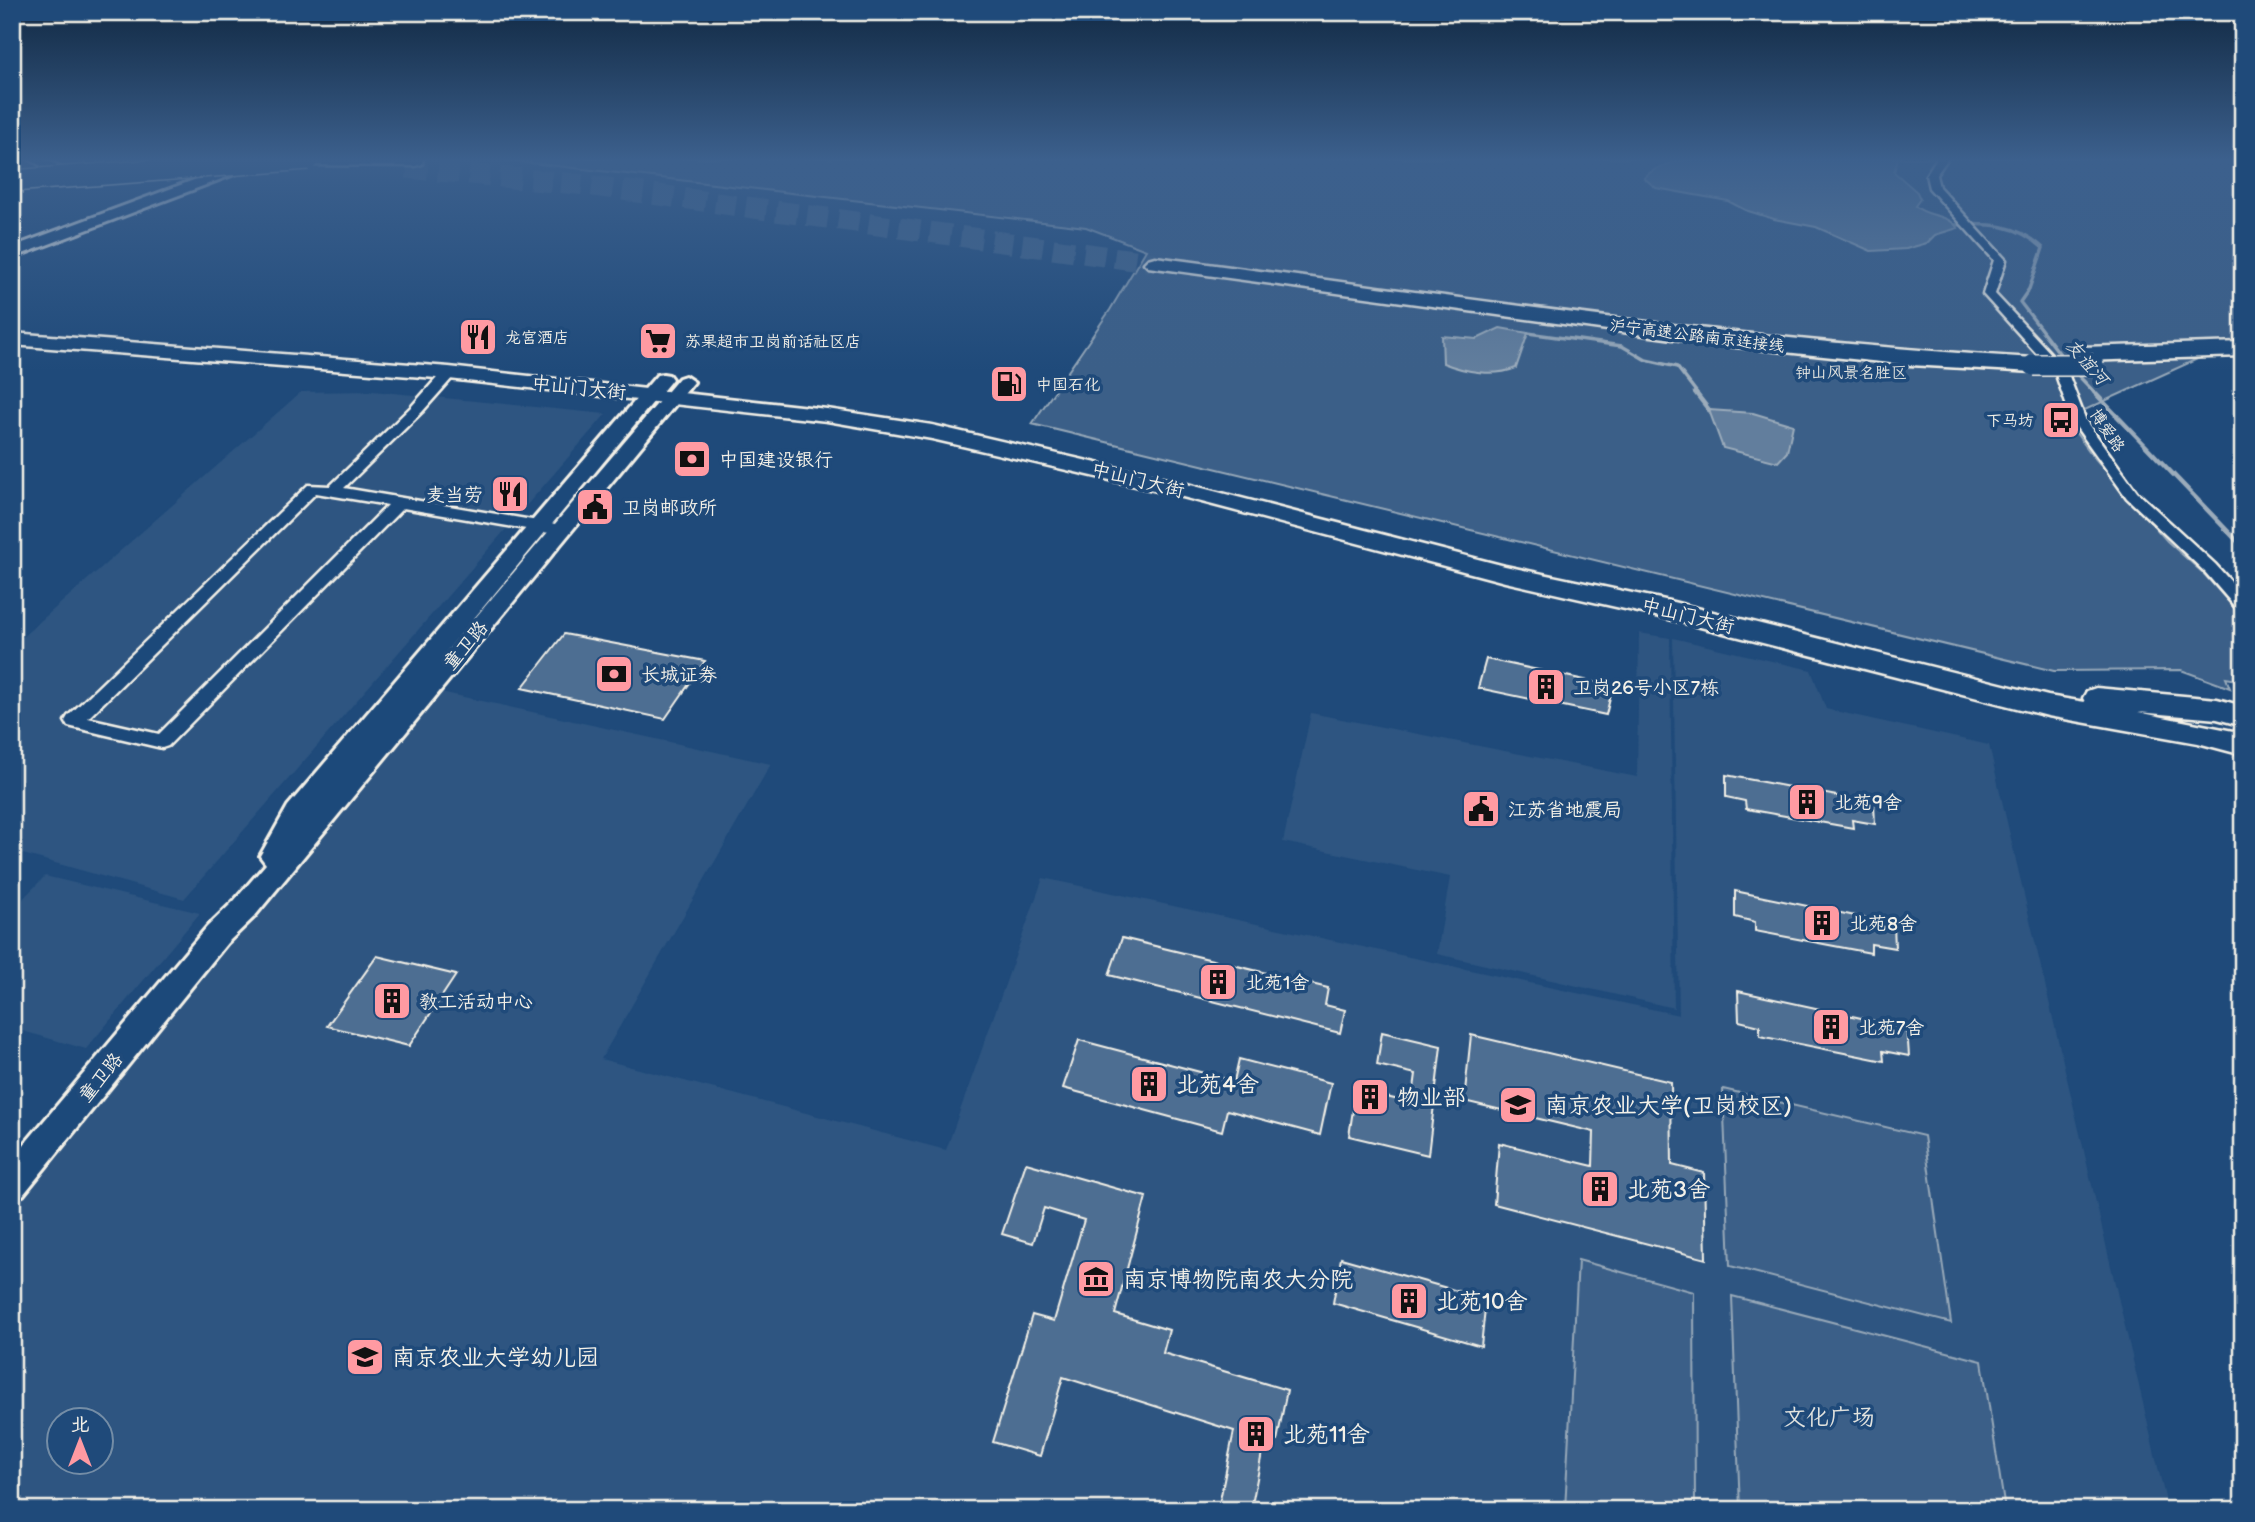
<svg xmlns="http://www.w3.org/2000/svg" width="2255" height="1522" viewBox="0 0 2255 1522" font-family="'Balsamiq Sans','LXGW WenKai TC',sans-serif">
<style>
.built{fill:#2d5581;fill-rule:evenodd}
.green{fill:#3a5f88;stroke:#97a8b8;stroke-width:2}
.water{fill:#627e9d;stroke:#9cacbb;stroke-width:2}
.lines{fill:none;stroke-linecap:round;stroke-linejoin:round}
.stream-far1{stroke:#9cacbb;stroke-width:3.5}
.stream{stroke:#9cacbb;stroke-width:4.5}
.building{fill:#4d6e92;stroke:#f4f1e8;stroke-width:2}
.highway-tunnel{stroke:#3f638a;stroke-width:21;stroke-dasharray:21 10;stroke-linecap:butt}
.street-casing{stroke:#f4f1e8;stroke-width:5}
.secondary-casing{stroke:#f4f1e8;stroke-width:6}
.primary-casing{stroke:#f4f1e8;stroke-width:5}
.highway-casing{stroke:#f4f1e8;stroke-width:5}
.street{fill:#1f4a7a;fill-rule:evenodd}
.secondary{fill:#1f4a7a;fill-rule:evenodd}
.primary{fill:#1f4a7a;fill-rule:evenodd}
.highway{fill:#1f4a7a;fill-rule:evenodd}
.highway-bridge-casing{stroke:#f4f1e8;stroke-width:24;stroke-linecap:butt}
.highway-bridge{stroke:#1f4a7a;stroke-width:21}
.labels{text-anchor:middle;stroke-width:7;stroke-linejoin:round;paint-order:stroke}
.far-street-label{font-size:16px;fill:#f4f1e8;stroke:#1f4a7a}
.far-poi-label{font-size:16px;fill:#f4f1e8;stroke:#1f4a7a;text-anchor:start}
.far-park-label{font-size:16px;fill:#e1e2de;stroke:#1f4a7a}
.far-water-label{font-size:18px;font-style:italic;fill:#dee0dd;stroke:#1f4a7a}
.street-label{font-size:19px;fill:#f4f1e8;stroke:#1f4a7a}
.poi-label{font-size:19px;fill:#f4f1e8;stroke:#1f4a7a;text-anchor:start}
.near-poi-label{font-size:23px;fill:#f4f1e8;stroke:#1f4a7a;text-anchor:start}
.near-park-label{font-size:23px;fill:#e1e2de;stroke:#1f4a7a}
</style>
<rect width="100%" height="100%" fill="#1f4a7a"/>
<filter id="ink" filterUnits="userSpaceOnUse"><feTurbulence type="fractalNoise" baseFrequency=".0143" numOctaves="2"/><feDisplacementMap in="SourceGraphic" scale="14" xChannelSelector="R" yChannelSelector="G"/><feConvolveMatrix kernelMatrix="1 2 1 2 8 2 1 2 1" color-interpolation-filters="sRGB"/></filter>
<g filter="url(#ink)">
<path class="built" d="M373 391 606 414 184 899 12 851V646L301 392Z
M1639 633 1670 638 1674 1008 1437 954 1450 877 1283 842 1311 713 1637 777Z
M1673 638 1811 670 1826 709 1989 745 2168 1510H12V1202L436 691 771 764 601 1059 946 1150 1043 878 1679 1015ZM60 1420H102V1462H60Z
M45 876 200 913 86 1049 12 1028V910Z"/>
<path class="green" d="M12 158H200L12 173Z
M487 158H2243V347L2215 351 2069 417 2073 429 2093 456 2167 541 2203 573 2243 618V681L2226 678 2230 688 2181 670 2054 671 1032 424 1110 310 1146 250 1086 227Z
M1723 1089 1924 1136 1951 1323 1730 1266Z
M1578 1260 1694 1292 1695 1510H1565Z
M1732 1296 1982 1361 2005 1510H1740Z"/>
<path class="water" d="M1701 158H1898L1894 172 1917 192 1920 199 1915 206C1928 218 1947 213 1958 228L1935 235 1927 243 1906 249 1871 251 1816 227 1774 219 1745 210 1728 201 1656 188 1644 178C1658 163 1681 161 1701 158Z
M1500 328 1528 333 1516 368C1494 377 1465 372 1443 363L1442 336 1477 339Z
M1709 410 1753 413 1793 425 1787 452 1778 462 1723 448Z"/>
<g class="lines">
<path class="stream-far1" d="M1956 225C1990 223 2017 224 2043 248L2029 289 2020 302 2063 358
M1528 333 1622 346 1646 360 1677 367 1697 393
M2074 371 2095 393"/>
<path class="stream" d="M1695 392 1709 410
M2094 392 2243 547"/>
</g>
<path class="building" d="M564 634 705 661 665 719 522 688Z
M1486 659 1613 686 1606 715 1478 688Z
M1726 775 1874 803 1875 824 1852 820 1853 828 1746 809 1745 801 1726 797Z
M1735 891 1894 924 1895 948 1871 944V953L1755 931V922L1735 917Z
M1122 938 1328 988 1325 1005 1345 1010 1340 1033 1109 975Z
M377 956 456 975 409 1046 327 1026Z
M1738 991 1907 1028 1909 1056 1883 1051 1884 1061 1760 1036V1026L1739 1021Z
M1382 1032 1441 1046 1428 1155 1349 1136 1356 1090 1412 1103 1416 1074 1377 1065Z
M1471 1035 1671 1082 1672 1165 1704 1173 1706 1259 1494 1204 1499 1143 1593 1166 1594 1132 1464 1101Z
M1079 1040 1234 1081 1239 1059 1331 1083 1320 1135 1227 1110 1222 1131 1063 1088Z
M1026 1163 1146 1197 1115 1314 1169 1330 1163 1353 1287 1390 1277 1441 1265 1437 1251 1510H1218L1234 1431 1063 1377 1040 1456 993 1442 1032 1315 1054 1321 1084 1220 1044 1208 1033 1243 1002 1234Z
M1341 1258 1486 1299 1481 1346 1333 1303Z"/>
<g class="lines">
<path class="highway-tunnel" d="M407 168 586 185 1155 263"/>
<defs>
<path id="street" d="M27 158H41L79 174 74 177 56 174Z
M1937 158H1948L1936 175 1939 187 2006 260 1995 294 2067 371 2086 421 2137 492 2215 564 2243 595V610L2237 609 2205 572 2127 498 2072 421 2056 375 1983 294 1994 260 1929 188 1926 175Z
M449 369 456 373 454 376 422 412 344 488 561 525 568 530 566 533 561 535 403 508 168 746 162 748 68 726 65 721 68 716 308 485 330 486 412 406 444 370ZM316 493 388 505 159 734 88 718Z"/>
<path id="secondary" d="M251 159 256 160 258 163 256 166 12 258V247Z
M663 374 669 375 672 379 669 383 441 658 679 378 685 376 694 382 254 917 227 943 23 1195 12 1199V1159L207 927 234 901 266 864 260 856 288 806 657 375Z"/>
<path id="primary" d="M12 333 449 367 827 409 932 425 1179 482 1505 566 1665 600 2048 696 2085 702 2083 698 2087 691 2096 688 2217 699 2243 706V726L2217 719 2138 712 2243 733V755L2198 743 2048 716 1665 618 1505 582 1179 496 932 439 827 421 449 379 12 345Z"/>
<path id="highway" d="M423 158 422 164 415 166 308 165 299 159Z
M1155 257C1447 295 1739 341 2034 358L2042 360 2046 365 2042 370 2034 372 1910 365 1717 345 1148 267 1144 263 1148 259Z
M2243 342V356L2082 361 2074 359 2070 354 2074 349 2082 347Z"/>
</defs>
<use href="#street" class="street-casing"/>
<use href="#secondary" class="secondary-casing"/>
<use href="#primary" class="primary-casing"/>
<use href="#highway" class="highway-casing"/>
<use href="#street" class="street"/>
<use href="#secondary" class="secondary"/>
<use href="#primary" class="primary"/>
<use href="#highway" class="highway"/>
<defs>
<path id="highway-bridge" d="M12 181 308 159
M2034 365H2093"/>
</defs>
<use href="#highway-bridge" class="highway-bridge-casing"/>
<use href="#highway-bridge" class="highway-bridge"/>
</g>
</g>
<linearGradient id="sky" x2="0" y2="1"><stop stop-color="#112943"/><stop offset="0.43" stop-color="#3c608d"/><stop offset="1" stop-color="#3c608d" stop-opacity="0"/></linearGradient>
<rect width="2255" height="371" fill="url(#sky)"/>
<defs>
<symbol id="restaurant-square" viewBox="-11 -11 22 22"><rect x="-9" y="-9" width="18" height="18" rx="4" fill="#ff9aa2" stroke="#1f4a7a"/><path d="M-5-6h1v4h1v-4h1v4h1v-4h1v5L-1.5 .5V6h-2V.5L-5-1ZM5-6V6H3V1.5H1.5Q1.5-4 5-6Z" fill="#111"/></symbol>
<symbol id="supermarket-square" viewBox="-11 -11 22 22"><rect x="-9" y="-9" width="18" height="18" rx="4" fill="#ff9aa2" stroke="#1f4a7a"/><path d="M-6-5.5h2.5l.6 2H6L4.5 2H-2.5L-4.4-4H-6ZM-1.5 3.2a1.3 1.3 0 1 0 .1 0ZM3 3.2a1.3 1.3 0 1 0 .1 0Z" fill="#111"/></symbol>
<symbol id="fuel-square" viewBox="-11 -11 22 22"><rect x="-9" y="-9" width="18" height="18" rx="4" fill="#ff9aa2" stroke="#1f4a7a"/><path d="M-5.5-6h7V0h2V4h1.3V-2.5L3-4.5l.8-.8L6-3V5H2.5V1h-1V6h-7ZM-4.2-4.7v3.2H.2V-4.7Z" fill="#111"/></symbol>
<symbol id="bus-square" viewBox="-11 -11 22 22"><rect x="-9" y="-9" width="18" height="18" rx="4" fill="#ff9aa2" stroke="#1f4a7a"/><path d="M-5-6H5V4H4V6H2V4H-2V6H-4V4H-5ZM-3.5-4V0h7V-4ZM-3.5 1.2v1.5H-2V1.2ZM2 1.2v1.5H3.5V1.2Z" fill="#111"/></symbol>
<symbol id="bank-square" viewBox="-11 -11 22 22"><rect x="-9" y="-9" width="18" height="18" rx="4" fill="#ff9aa2" stroke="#1f4a7a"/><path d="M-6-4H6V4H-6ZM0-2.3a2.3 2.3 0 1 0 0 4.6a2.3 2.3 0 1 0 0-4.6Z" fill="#111"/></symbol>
<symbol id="civic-square" viewBox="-11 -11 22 22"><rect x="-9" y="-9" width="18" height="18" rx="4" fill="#ff9aa2" stroke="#1f4a7a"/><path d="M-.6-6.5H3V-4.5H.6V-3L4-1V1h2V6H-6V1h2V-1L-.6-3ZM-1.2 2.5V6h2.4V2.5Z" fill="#111"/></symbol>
<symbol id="building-square" viewBox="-11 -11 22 22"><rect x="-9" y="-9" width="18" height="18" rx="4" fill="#ff9aa2" stroke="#1f4a7a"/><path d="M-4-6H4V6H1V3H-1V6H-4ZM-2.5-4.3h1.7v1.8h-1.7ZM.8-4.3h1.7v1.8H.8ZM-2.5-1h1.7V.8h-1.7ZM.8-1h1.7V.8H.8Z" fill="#111"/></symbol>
<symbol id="university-square" viewBox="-11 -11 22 22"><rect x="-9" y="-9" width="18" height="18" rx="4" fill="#ff9aa2" stroke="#1f4a7a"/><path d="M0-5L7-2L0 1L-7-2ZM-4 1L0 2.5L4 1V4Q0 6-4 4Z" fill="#111"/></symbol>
<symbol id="museum-square" viewBox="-11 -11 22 22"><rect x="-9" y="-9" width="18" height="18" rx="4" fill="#ff9aa2" stroke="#1f4a7a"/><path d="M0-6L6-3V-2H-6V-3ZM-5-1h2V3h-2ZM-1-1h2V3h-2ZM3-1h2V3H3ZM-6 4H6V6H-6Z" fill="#111"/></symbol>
<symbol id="school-square" viewBox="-11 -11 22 22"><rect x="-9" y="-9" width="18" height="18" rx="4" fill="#ff9aa2" stroke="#1f4a7a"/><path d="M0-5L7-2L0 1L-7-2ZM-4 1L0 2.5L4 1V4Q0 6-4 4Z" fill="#111"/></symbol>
</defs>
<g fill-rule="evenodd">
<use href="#restaurant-square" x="456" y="315" width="44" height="44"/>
<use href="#supermarket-square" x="636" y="319" width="44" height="44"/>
<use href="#fuel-square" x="987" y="362" width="44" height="44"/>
<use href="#bus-square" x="2039" y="398" width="44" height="44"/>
<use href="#bank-square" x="670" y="437" width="44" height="44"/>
<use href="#restaurant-square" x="488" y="472" width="44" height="44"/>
<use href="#civic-square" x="573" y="485" width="44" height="44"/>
<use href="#bank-square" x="592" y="652" width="44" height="44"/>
<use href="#building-square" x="1524" y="665" width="44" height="44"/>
<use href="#building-square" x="1785" y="780" width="44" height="44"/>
<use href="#civic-square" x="1459" y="787" width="44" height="44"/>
<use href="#building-square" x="1800" y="901" width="44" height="44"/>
<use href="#building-square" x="1196" y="960" width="44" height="44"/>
<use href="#building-square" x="370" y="979" width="44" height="44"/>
<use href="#building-square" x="1809" y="1005" width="44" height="44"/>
<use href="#building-square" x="1127" y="1062" width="44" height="44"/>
<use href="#building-square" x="1348" y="1075" width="44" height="44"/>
<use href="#university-square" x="1496" y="1083" width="44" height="44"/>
<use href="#building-square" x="1578" y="1167" width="44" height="44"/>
<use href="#museum-square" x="1074" y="1257" width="44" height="44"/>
<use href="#building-square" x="1387" y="1279" width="44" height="44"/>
<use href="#school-square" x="343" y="1335" width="44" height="44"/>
<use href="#building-square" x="1234" y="1412" width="44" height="44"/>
</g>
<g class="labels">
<g class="far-street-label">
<text transform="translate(1697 335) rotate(7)" y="6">沪宁高速公路南京连接线</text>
<text transform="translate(2108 430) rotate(56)" y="6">博爱路</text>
</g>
<g class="far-poi-label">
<text x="505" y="343">龙宫酒店</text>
<text x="685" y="347">苏果超市卫岗前话社区店</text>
<text x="1036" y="390">中国石化</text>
<text x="2034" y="426" text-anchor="end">下马坊</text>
</g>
<g class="far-park-label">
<text x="1851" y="378">钟山风景名胜区</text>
</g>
<g class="far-water-label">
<text transform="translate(2087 362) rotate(49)" y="6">友谊河</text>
</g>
<g class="street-label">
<text transform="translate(579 387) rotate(6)" y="7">中山门大街</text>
<text transform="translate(1138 479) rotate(14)" y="7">中山门大街</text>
<text transform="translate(1688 615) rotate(14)" y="7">中山门大街</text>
<text transform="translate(465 645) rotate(-50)" y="7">童卫路</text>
<text transform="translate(100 1077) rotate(-51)" y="7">童卫路</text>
</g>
<g class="poi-label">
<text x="719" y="466">中国建设银行</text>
<text x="483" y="501" text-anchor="end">麦当劳</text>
<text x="622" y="514">卫岗邮政所</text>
<text x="641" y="681">长城证券</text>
<text x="1573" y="694">卫岗26号小区7栋</text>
<text x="1834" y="809">北苑9舍</text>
<text x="1508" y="816">江苏省地震局</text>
<text x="1849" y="930">北苑8舍</text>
<text x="1245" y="989">北苑1舍</text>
<text x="419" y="1008">教工活动中心</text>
<text x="1858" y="1034">北苑7舍</text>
</g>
<g class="near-poi-label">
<text x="1176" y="1092">北苑4舍</text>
<text x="1397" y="1105">物业部</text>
<text x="1545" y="1113">南京农业大学(卫岗校区)</text>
<text x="1627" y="1197">北苑3舍</text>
<text x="1123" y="1287">南京博物院南农大分院</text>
<text x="1436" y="1309">北苑10舍</text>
<text x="392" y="1365">南京农业大学幼儿园</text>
<text x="1283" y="1442">北苑11舍</text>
</g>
<g class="near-park-label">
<text x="1829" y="1425">文化广场</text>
</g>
</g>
<rect width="2255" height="1522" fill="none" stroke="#1f4a7a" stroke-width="42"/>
<rect x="21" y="21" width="2213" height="1480" fill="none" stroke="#f4f1e8" stroke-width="2.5" filter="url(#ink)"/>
<g transform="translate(80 1441)"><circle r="33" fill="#1f4a7a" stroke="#748da6" stroke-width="2"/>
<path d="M0-5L12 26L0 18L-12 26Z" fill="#ff9aa2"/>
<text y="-10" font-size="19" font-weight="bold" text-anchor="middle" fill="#f4f1e8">北</text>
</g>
</svg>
